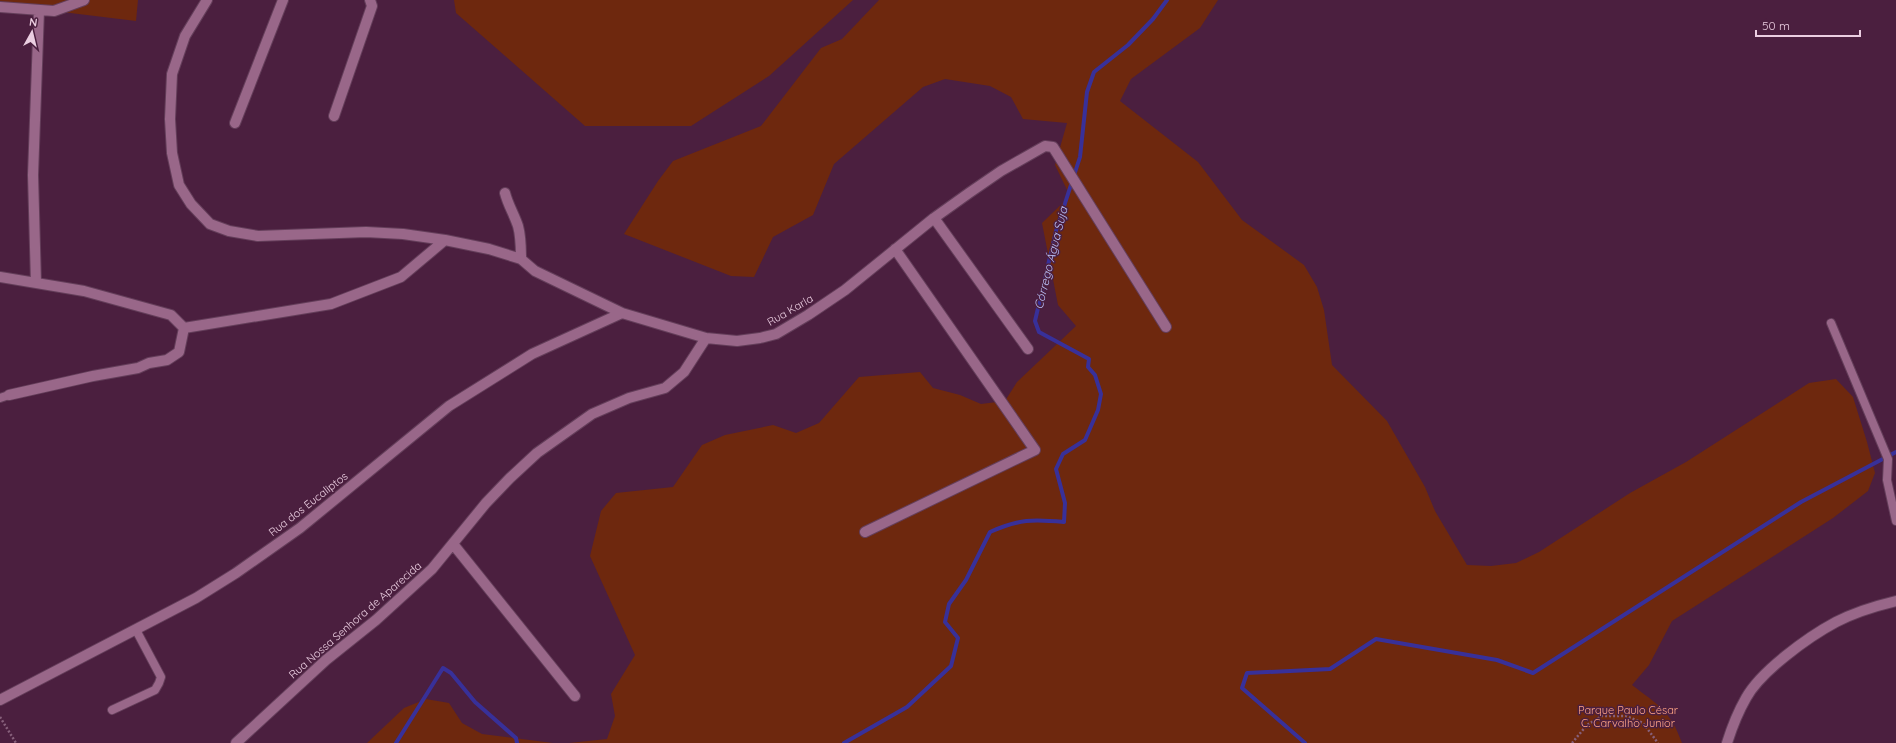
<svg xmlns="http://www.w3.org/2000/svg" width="1896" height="743" viewBox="0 0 1896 743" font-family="Quicksand,sans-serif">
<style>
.green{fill:#6e280e}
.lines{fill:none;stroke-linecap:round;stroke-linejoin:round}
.stream{stroke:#383099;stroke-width:4}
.lane-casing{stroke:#643e5a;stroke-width:10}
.street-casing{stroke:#643e5a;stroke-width:12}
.secondary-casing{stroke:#643e5a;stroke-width:12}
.path{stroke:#87607b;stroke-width:2.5;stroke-dasharray:2 2;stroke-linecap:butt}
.lane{stroke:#996789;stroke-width:8}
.street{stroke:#996789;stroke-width:10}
.secondary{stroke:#996789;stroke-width:10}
.labels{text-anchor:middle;stroke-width:3;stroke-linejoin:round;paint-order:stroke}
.street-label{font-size:11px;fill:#ebcee1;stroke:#4b1f3f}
.park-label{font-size:11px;fill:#ffa486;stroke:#4b1f3f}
.water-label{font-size:12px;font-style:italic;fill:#bac1f8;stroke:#4b1f3f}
</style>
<rect width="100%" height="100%" fill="#4b1f3f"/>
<path class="green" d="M0 0H138L136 21 54 11 0 7Z
M454 0H853L769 76 691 126H585L456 13Z
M879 0H1218L1200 28 1131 79 1120 101 1198 162 1242 220 1304 265 1317 287 1324 310 1332 365 1387 421 1425 487 1435 511 1467 565 1491 566 1516 563 1539 552 1630 493 1686 462 1809 383 1836 379 1853 397 1867 442 1875 473 1868 491 1833 518 1672 621 1649 665 1632 685C1658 705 1670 710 1682 743H569L607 739 615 716 611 694 635 655 590 556 601 511 616 493 673 487 702 445 725 435 773 425 796 433 819 423 859 377 920 372 933 388 960 395 981 404 1005 401 1017 382 1076 326 1058 305 1042 223 1070 196 1055 165 1067 123 1023 119 1011 97 990 86 945 79 923 87 834 164 813 215 773 237 754 277 731 276 624 234 658 181 673 161 761 126 821 48 842 39Z
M426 699 449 703 462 723 482 734 553 743H367L404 708Z"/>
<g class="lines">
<path class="stream" d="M396 743 443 668 451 673 475 702 516 738 517 743
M844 743 907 707 951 666 958 638 945 622 949 604 966 580 990 532C1019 519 1033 519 1064 522L1065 503 1056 469 1063 454 1085 440 1098 410 1101 394 1095 375 1088 367 1089 359 1039 332 1035 321 1056 231 1080 157 1087 92 1094 72 1128 45 1153 19 1167 0
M1305 743 1242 688 1247 673 1330 669 1376 639 1497 660 1533 673 1801 502 1896 452"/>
<defs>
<path id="lane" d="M1831 323 1888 459 1887 480 1896 521
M0 398 9 395
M112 710 155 690 159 683 161 677 136 630"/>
<path id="street" d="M207 0 185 36 172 74 170 119 172 153 179 185 191 204 210 224 229 231 258 236 366 232 403 234 445 240 489 249 521 259 535 271 622 313 706 338 737 341 760 338 776 334 808 315 845 290 934 218 969 193 1001 171 1045 146 1053 147 1166 327
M0 7 54 11 84 0
M334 116 372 6 370 0
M235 123 283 0
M505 193C508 205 514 214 518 226 521 237 521 248 521 259
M934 218 1028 349
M0 277 84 291 171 315 184 328 179 352 167 360 149 363 138 368 93 376 9 395
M36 283 33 175 39 10
M184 328 331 304 401 277 445 240
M865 532 1035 450 895 249
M453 544 575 696
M0 700 196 598 236 573 300 528 449 406 532 354 622 313
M236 743 326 660 376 620 432 569 486 503 510 478 537 453 592 414 629 398 665 388 684 372 706 338"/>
<path id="secondary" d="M1727 743C1732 727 1738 712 1746 698 1761 671 1808 637 1836 622 1855 612 1875 606 1896 601"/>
</defs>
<use href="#lane" class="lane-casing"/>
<use href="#street" class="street-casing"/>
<use href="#secondary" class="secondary-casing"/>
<path class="path" d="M0 717 16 743
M1572 743 1587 725 1602 716H1626L1643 723 1658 743"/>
<use href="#lane" class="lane"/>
<use href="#street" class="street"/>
<use href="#secondary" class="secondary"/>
</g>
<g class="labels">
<g class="street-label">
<text transform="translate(790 310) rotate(-30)" y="4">Rua Karla</text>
<text transform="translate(308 504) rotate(-38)" y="4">Rua dos Eucaliptos</text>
<text transform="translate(355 620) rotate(-41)" y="4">Rua Nossa Senhora de Aparecida</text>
</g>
<g class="park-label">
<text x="1628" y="714">Parque Paulo César<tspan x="1628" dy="13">C. Carvalho Junior</tspan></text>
</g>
<g class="water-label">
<text transform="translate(1051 258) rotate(-76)" y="4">Córrego Água Suja</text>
</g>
</g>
<g transform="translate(32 32) rotate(8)" stroke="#4b1f3f" stroke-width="3" paint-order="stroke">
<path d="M0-3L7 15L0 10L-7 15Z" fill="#ebcee1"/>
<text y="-6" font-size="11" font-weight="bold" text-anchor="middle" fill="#ebcee1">N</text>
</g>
<path d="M1756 30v6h104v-6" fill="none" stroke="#ebcee1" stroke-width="2"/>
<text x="1762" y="30" font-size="12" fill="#ebcee1" stroke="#4b1f3f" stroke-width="3" paint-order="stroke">50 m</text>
</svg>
